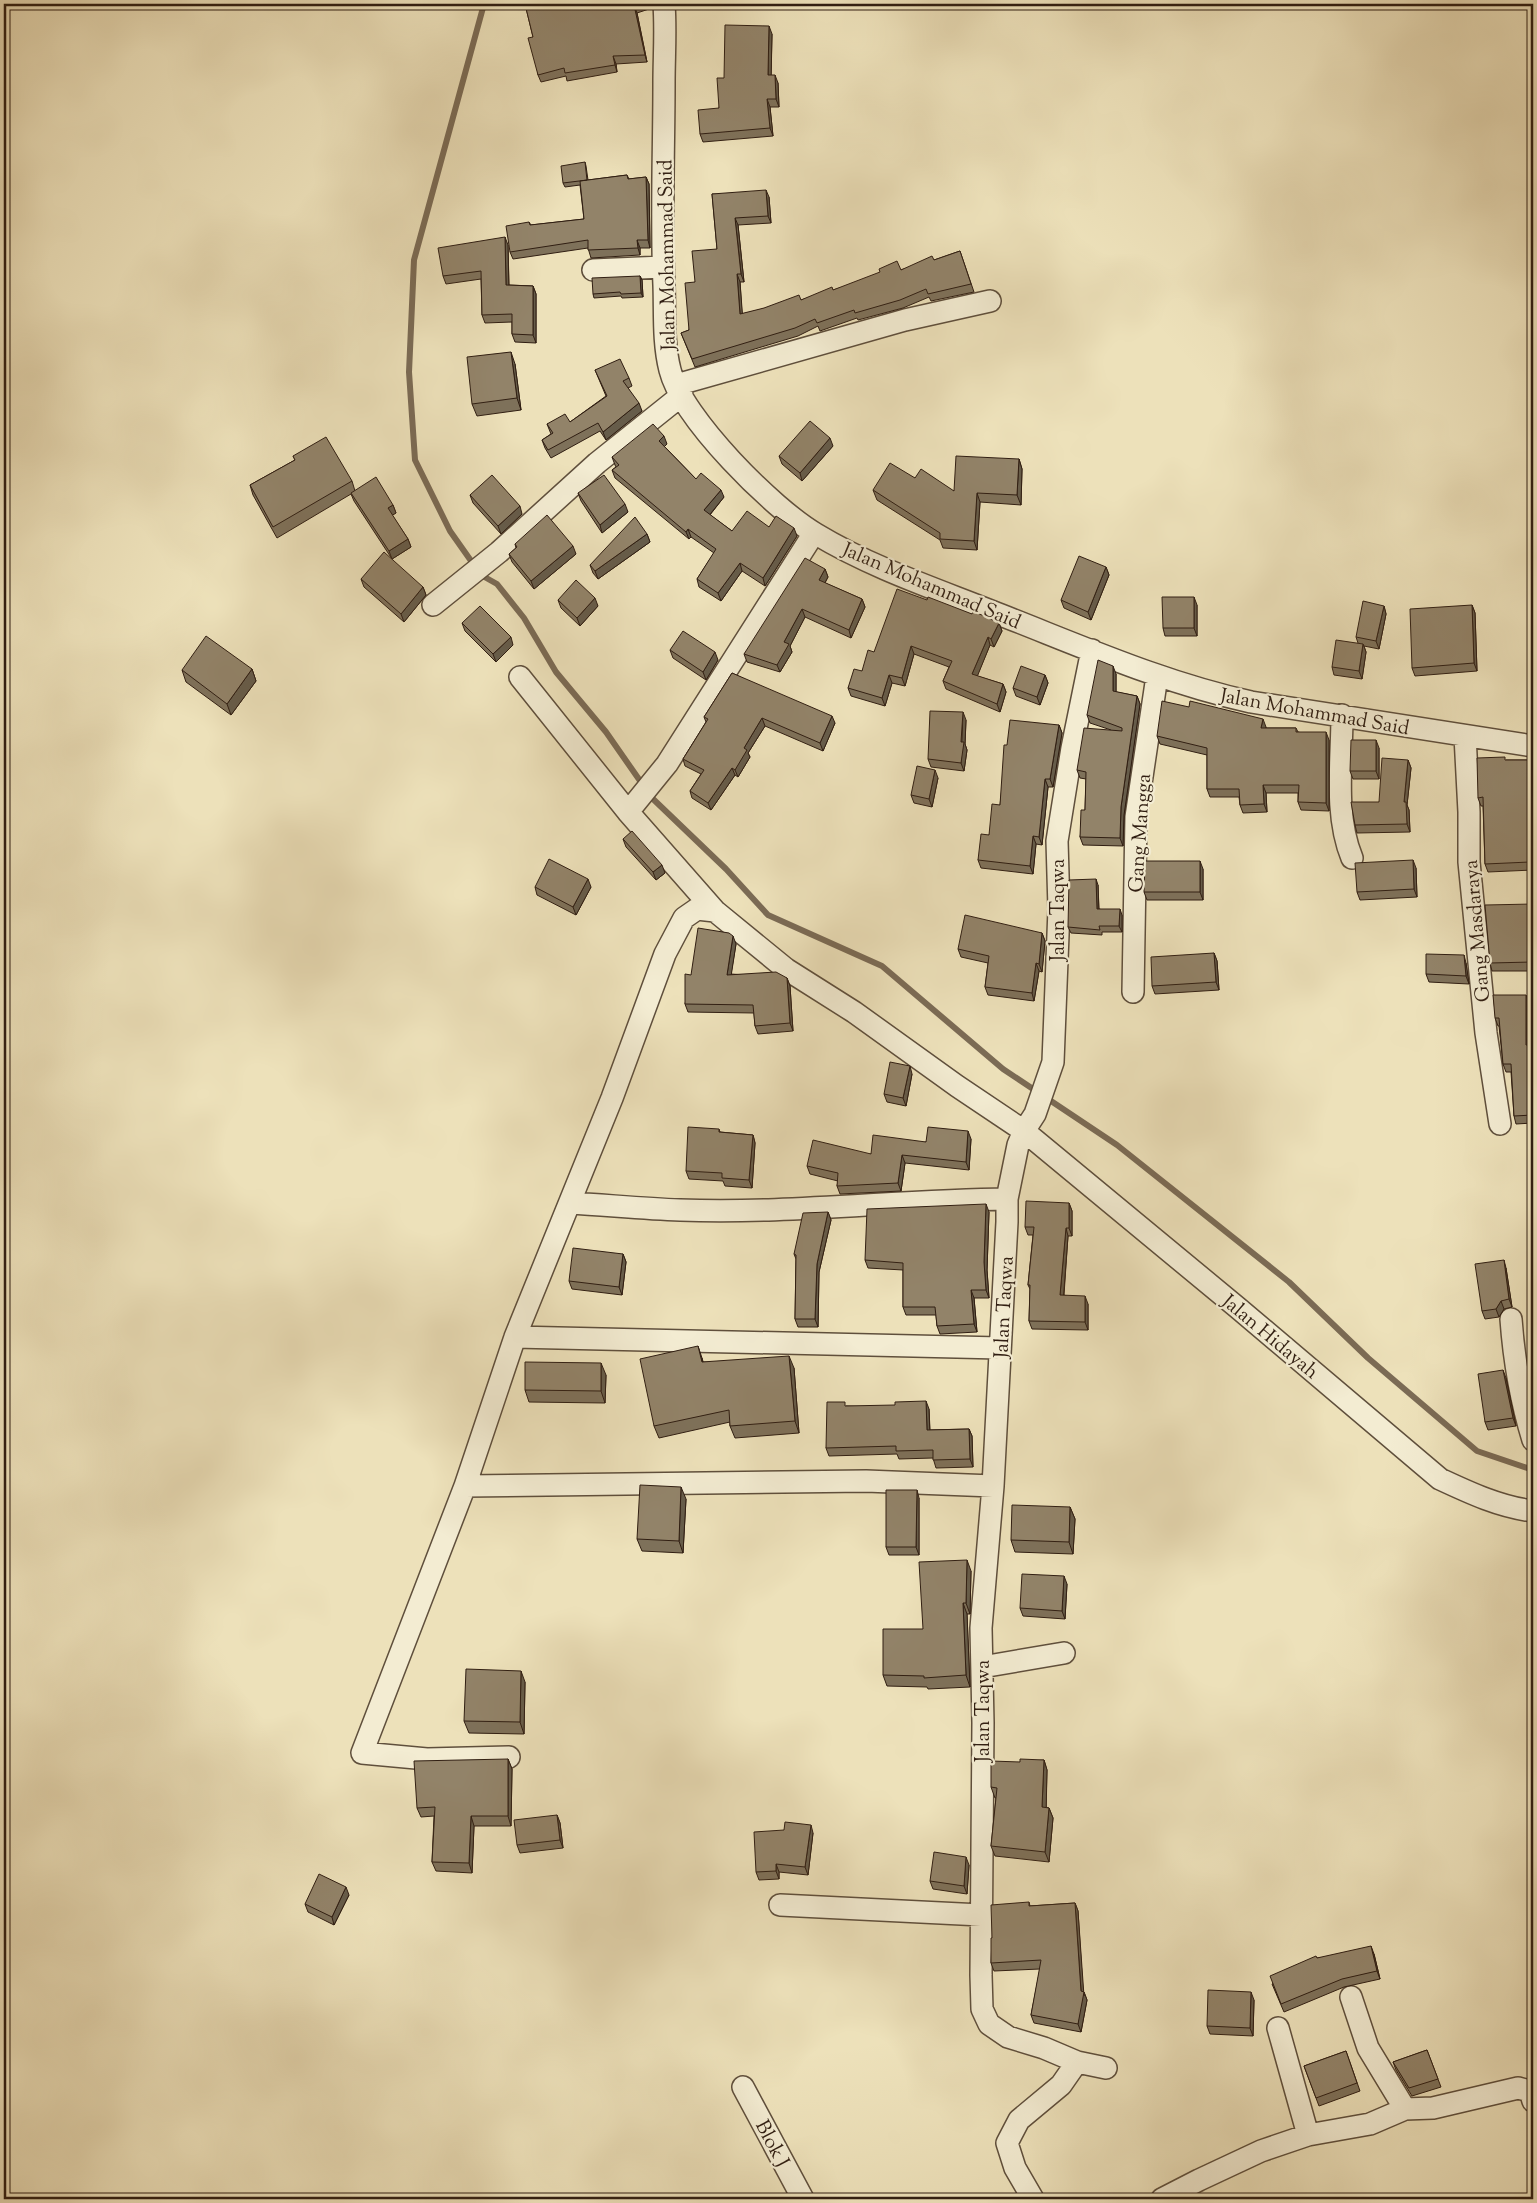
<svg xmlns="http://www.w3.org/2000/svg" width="1537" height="2203" viewBox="0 0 1537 2203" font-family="'Sorts Mill Goudy',serif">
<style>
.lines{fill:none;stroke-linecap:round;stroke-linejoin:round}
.stream{stroke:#7b6b55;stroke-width:6}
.minor-casing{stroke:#5f4f3c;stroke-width:24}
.minor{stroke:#f3ecd2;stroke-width:21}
.wall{fill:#7e715a;stroke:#301e12}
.shaded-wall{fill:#665c4a;stroke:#301e12}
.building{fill:#928369;stroke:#301e12}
.labels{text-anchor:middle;stroke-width:4.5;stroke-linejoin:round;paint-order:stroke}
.street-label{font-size:20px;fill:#301e12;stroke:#f3ecd2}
</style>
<rect width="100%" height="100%" fill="#ede1ba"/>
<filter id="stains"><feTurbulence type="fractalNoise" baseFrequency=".004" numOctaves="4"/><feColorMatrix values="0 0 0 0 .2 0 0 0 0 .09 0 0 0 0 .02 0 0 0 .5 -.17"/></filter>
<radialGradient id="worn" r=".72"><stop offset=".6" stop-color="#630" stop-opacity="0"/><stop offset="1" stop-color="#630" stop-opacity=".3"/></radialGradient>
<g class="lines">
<path class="stream" d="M484 4 414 260 409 372 415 460 450 531 481 575 497 584 524 618 556 672 606 732 652 798 726 869 768 915 882 966 1003 1069 1117 1145 1289 1282 1368 1358 1477 1451 1533 1470"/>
<defs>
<path id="minor" d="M664 4C666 30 664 57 664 83 664 150 661 218 664 285 665 313 663 343 670 370 682 418 773 509 816 534 874 569 939 590 1001 615 1083 647 1164 683 1251 702L1533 746
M593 270 663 267
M676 385 905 320 990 301
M433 605 499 552 597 463 682 395
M1092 650 1072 748 1057 841 1059 909 1053 1062 1035 1114 1024 1131 1018 1145 1007 1199V1222L993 1486 981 1628 983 1723 981 1975 982 2009 989 2024 1008 2037 1044 2048 1077 2062 1106 2068
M520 677 628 812 715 911
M1342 715C1342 761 1334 815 1352 858
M1465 736 1469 812V862L1486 1033 1500 1124
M628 812 667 764 814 533
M1133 992 1136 817 1157 676
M570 1203C607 1205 644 1209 680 1210 789 1214 898 1200 1007 1199
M1511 1319C1514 1361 1521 1401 1533 1440
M515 1337 1000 1348
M465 1486 515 1337 612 1098 665 954 684 918 697 909 715 911 786 969 854 1012 957 1086 1024 1131 1238 1308 1440 1479C1470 1493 1500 1507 1533 1511
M982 1667 1064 1653
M509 1757 427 1759 362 1753 465 1486 866 1481 993 1486
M780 1905 981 1915
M1278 2028 1308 2135
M743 2087 803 2199
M1405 2109 1433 2108 1518 2088 1530 2091 1533 2101
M1033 2199 1015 2168 1007 2143 1019 2120 1061 2085 1077 2062
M1162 2199 1199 2180 1261 2151 1308 2135 1370 2124 1405 2109 1368 2048 1351 1997"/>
</defs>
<use href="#minor" class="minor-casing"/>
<use href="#minor" class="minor"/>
</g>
<path class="wall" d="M525 4H648L649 9 637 13 647 62 616 64 617 72 567 81 566 76 541 82 538 75 533 37Z
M772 34 771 75 778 83 779 107H770L773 136 703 142 700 134 719 108 724 78Z
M585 162 586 166 588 180 627 175 629 179 646 177 649 184 650 248H640V255L591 258 588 248 513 259 510 252 529 222 531 225 584 219 580 185 565 187 563 183Z
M712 194 769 197 771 223 738 225 744 282H740L742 314 801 300 833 290 934 260 960 251 974 292 931 301 929 297 903 308 858 320 857 318 820 331 818 326 798 336 695 367 681 333 689 330 695 282 717 249Z
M508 245 509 285 533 286 536 294V343L515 342 512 334V322L485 323 482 315 481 279 446 284 443 276Z
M640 276 642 280 643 297 622 298 621 296 594 298 593 294Z
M515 364 521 410 477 416 472 404Z
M595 370 629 378 632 386 628 388 642 411 606 440 600 431 551 458 545 448 542 440 551 434 547 424 570 422 606 396Z
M667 444 664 446 696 479 724 497 710 515 732 531 769 527 797 536 765 586 742 571 721 601 699 587 697 579 714 553 691 537 689 539 615 478 612 470 616 467 615 465 612 457Z
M833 446 802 481 782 464 779 456Z
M293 456 352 481 355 491 393 505 396 513 392 515 408 539 411 547 392 559 354 501 351 494 277 538 253 495 250 485 295 460Z
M1019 459 1022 469 1021 505 980 502 977 550 943 548 940 540 877 500 873 490 915 478 954 491Z
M578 493 628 512 602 533 581 501Z
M470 495 522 514 501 534 473 503Z
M647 534 650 542 598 579 593 573 590 565Z
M515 544 576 554 534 589 512 562 509 554 516 548Z
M1106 567 1109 575 1091 620 1064 608 1061 600Z
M825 569 828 577 825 583 862 599 865 607 851 638 805 617 790 646 792 652 780 672 747 662 744 654Z
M361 579 423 587 426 595 404 622 364 587Z
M558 600 598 606 580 626 561 608Z
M927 600 999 623 1002 631 994 647 990 645 977 676 1003 684 1006 692 1000 712 946 689 943 681 949 667 914 654 905 686 892 683 885 706 851 696 848 688 862 671 874 652Z
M1197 605V636H1165L1163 628Z
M1472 605 1475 613 1477 671 1415 676 1412 668Z
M1384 606 1386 614 1379 649 1364 646 1366 652 1362 679 1334 675 1332 667 1358 643 1356 637Z
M462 623 513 645 496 662 465 631Z
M670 650 718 660 706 680 673 658Z
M252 669 256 681 231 715 186 682 182 670Z
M732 673 835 723 823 751 765 726 748 753 750 757 738 777 735 775 711 810 692 798 690 791 701 774 685 766 683 759 706 722 704 717Z
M1116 674V692L1137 696 1140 704 1124 815 1123 846 1083 845 1080 837 1085 810 1086 779 1080 778 1077 770 1111 730 1090 723 1087 715Z
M1045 675 1048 683 1040 705 1016 696 1013 688Z
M966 720 965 744 967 750 964 771 931 767 928 759Z
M1059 725 1062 733 1053 787H1048L1042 845 1036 844 1033 874 981 868 978 860 989 835 1000 805 1007 745Z
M1266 727V728H1296L1298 732 1329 740V811L1301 810 1298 802V793H1266L1267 812 1243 813 1240 805 1239 797H1210L1207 789V755L1160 744 1157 736Z
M1379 748V779H1353L1350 771Z
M1408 760 1411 768 1407 805 1409 810 1410 832 1357 833 1355 825 1379 802Z
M1506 760H1533V839H1530L1533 870 1488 872 1485 864 1483 806H1481L1478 798Z
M938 778 932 807 914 803 911 795Z
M623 839 665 873 656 880 626 847Z
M1416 868 1417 897 1360 900 1357 892Z
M1203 869V900H1147L1144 892Z
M1098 885 1099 909 1122 915V932H1102V935L1071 933 1068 927Z
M535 887H591L576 915 537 895Z
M1533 904V971H1492L1490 963Z
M1042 933 1045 941 1042 972 1039 971 1034 1001 988 995 985 987 988 963 961 957 958 949Z
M736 944 731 974 787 978 790 986 793 1031 758 1034 755 1026 754 1013 688 1012 685 1004 691 975Z
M1214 953 1217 961 1219 990 1155 994 1152 986Z
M1466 963 1469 984 1429 982 1426 974Z
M1529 1003V1045H1533V1123L1516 1124 1514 1116 1511 1072H1506L1503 1064 1499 1026H1498L1495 1018Z
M912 1074 906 1106 887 1102 884 1094Z
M719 1129 720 1132 753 1135 755 1143 752 1188 725 1186 723 1181 689 1179 686 1171Z
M971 1139 969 1170 905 1163 901 1191 840 1194 837 1186 838 1181 810 1174 807 1166 871 1154 926 1142Z
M1069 1203 1072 1211V1236H1068L1064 1295 1088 1304V1330L1032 1329 1029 1321 1030 1289 1028 1285 1033 1235H1028L1025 1227Z
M828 1212 831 1220 819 1272 818 1327H798L795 1319 796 1259 794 1254Z
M989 1212 987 1270 989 1298H974L977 1332 940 1334 937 1326 936 1315H906L903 1307V1270L868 1268 865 1260Z
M623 1254 626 1262 622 1295 572 1289 569 1281Z
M1506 1268 1512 1307 1504 1309 1499 1317 1485 1319 1482 1311Z
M702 1358 703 1362 794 1368 799 1433 735 1438 730 1426V1422L659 1438 654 1426Z
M606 1375 605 1403 529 1402 525 1390Z
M1506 1378 1516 1426 1488 1430 1485 1422Z
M846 1406 929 1409 930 1430 969 1429 972 1436 973 1467 936 1468 933 1458 899 1459 897 1454 829 1456 826 1448Z
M919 1498V1555H889L886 1547Z
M686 1499 683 1553 642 1551 637 1539Z
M1070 1507 1075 1519 1073 1554 1015 1552 1011 1540Z
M971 1571 970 1614H967L970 1687 928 1689 927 1687 887 1686 883 1675 923 1629Z
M1067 1584 1065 1619 1023 1616 1020 1608Z
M525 1682 524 1734 469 1733 464 1721Z
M508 1759 512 1769 511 1826H474L472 1873 436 1871 432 1862 434 1816 421 1817 417 1808Z
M1044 1760 1047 1770 1046 1807 1049 1808 1053 1818 1049 1862 995 1856 991 1846 996 1798H995L991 1787 1020 1762Z
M557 1815 560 1823 563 1848 520 1853 517 1845Z
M813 1833 808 1875 779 1872V1879L759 1880 756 1872Z
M969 1865 967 1894 933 1889 930 1881Z
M349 1895 334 1925 308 1912 305 1904Z
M1029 1902 1030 1906 1075 1903 1078 1911 1083 1991 1084 1992 1087 2000 1081 2032 1034 2023 1031 2015 1040 1969 994 1971 991 1963 992 1938Z
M1374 1954 1380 1979 1344 1987 1284 2012 1272 1984 1317 1958Z
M1254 2000 1253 2036 1210 2034 1207 2026Z
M1427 2050 1441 2087 1412 2096 1396 2070 1393 2062Z
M1346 2051 1360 2091 1319 2106 1304 2066Z"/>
<path class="shaded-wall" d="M634 5 637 13 647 62 645 55Z
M769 26 772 34 771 83 768 75Z
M613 56 616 64 617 72 615 65Z
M775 75 778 83 779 107 776 99Z
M767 99 770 107 773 136 770 128Z
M646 177 649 184 650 248 648 240Z
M766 190 769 197 771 223 768 216Z
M735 218 738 225 744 282 741 274Z
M505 237 508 245 509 293 506 285Z
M637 240 640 248V255L638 248Z
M737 274 740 282 743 322 740 314Z
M640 276 642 280 643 297 641 293Z
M533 286 536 294V343L533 335Z
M511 352 515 364 521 410 517 398Z
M639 403 642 411 606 440 603 432Z
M664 436 667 444 662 449 659 441Z
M830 438 833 446 802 481 800 473Z
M1019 459 1022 469 1021 505 1017 495Z
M721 490 724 497 707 518 704 510Z
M977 493 980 502 977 550 974 541Z
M625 504 628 512 602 533 600 525Z
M393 505 396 513 391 516 388 508Z
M520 506 522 514 501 534 498 526Z
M794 528 797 536 765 586 763 578Z
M688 529 691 537 689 539 686 532Z
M647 534 650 542 598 579 595 571Z
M408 539 411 547 392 559 389 551Z
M573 546 576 554 534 589 531 581Z
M740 563 742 571 721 601 718 593Z
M1106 567 1109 575 1091 620 1088 612Z
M825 569 828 577 822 588 819 580Z
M423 587 426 595 404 622 401 614Z
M1194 597 1197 605V636L1194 628Z
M595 598 598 606 580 626 577 618Z
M862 599 865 607 851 638 849 630Z
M1472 605 1475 613 1477 671 1474 663Z
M1384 606 1386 614 1379 649 1376 641Z
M802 609 805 617 790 646 792 652 780 672 777 665 784 642Z
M999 623 1002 631 994 647 991 639Z
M511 637 513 645 496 662 493 654Z
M988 637 990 645 975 682 972 674Z
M1363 644 1366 652 1362 679 1359 671Z
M911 646 914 654 905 686 902 678Z
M715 652 718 660 706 680 703 672Z
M1113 666 1116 674V699L1113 691Z
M252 669 256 681 231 715 227 704Z
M889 675 892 683 885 706 882 698Z
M1045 675 1048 683 1040 705 1037 697Z
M1003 684 1006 692 1000 712 997 704Z
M1137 696 1140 704 1124 815 1123 846 1120 838 1121 807Z
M963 712 966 720 965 744 967 750 964 771 961 763Z
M832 716 835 723 823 751 820 743Z
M762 718 765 726 748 753 750 757 738 777 735 770 744 748Z
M1263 719 1266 727 1264 736 1261 728Z
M1059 725 1062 733 1053 787 1050 779Z
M1326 732 1329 740V811L1326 803Z
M1376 740 1379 748V779L1376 771Z
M1408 760 1411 768 1407 805 1409 810 1410 832 1407 824 1404 802Z
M732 768 735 775 711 810 708 803Z
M935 770 938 778 932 807 929 799Z
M1045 779 1048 787 1042 845 1039 837Z
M1263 785 1266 793 1267 812 1264 804Z
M1528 831 1530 839 1533 870 1530 862Z
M1033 836 1036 844 1033 874 1030 866Z
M1413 860 1416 868 1417 897 1414 889Z
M1200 861 1203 869V900L1200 892Z
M662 865 665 873 656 880 653 872Z
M588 879 591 887 576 915 573 907Z
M1096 879 1098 885 1099 915 1097 909Z
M1120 909 1122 915V932L1119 926Z
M1042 933 1045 941 1042 972 1039 964Z
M733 936 736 944 730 983 727 975Z
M1214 953 1217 961 1219 990 1216 982Z
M1464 955 1466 963 1469 984 1466 976Z
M1036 963 1039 971 1034 1001 1032 993Z
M787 978 790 986 793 1031 790 1023Z
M1526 995 1529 1003V1053L1526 1045Z
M910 1066 912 1074 906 1106 903 1098Z
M968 1131 971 1139 969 1170 966 1162Z
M753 1135 755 1143 752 1188 749 1180Z
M902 1155 905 1163 901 1191 898 1183Z
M1069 1203 1072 1211V1236L1069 1228Z
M986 1204 989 1212 987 1270 989 1298 986 1290 984 1262Z
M828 1212 831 1220 819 1272 818 1327 815 1319 817 1264Z
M1066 1228 1068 1236 1063 1303 1060 1295Z
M623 1254 626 1262 622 1295 619 1287Z
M1504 1260 1506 1268 1512 1307 1509 1299Z
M971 1290 974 1298 977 1332 974 1324Z
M1085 1296 1088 1304V1330L1085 1322Z
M1501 1301 1504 1309 1499 1317 1496 1309Z
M698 1346 702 1358 706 1374 702 1362Z
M789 1356 794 1368 799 1433 795 1421Z
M601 1363 606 1375 605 1403 601 1391Z
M1503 1370 1506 1378 1516 1426 1513 1418Z
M926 1401 929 1409 930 1438 927 1430Z
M969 1429 972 1436 973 1467 970 1459Z
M681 1487 686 1499 683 1553 679 1541Z
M917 1490 919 1498V1555L916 1547Z
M1070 1507 1075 1519 1073 1554 1069 1542Z
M967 1560 971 1571 970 1614 966 1603Z
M1064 1576 1067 1584 1065 1619 1062 1611Z
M963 1603 967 1614 970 1687 966 1675Z
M521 1671 525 1682 524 1734 520 1722Z
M508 1759 512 1769 511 1826 508 1816Z
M1044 1760 1047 1770 1046 1817 1042 1807Z
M1049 1808 1053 1818 1049 1862 1045 1852Z
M557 1815 560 1823 563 1848 560 1840Z
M471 1816 474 1826 472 1873 469 1863Z
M811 1825 813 1833 808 1875 805 1867Z
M966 1857 969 1865 967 1894 964 1886Z
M776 1864 779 1872V1879L776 1871Z
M346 1887 349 1895 334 1925 332 1917Z
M1075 1903 1078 1911 1084 1996V1992L1087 2000 1081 2032 1078 2024 1081 1991Z
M1371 1946 1374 1954 1380 1979 1377 1971Z
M1251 1992 1254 2000 1253 2036 1250 2028Z"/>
<path class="building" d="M525 4H639L634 5 645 55 613 56 615 65 565 73 564 68 538 75 528 38 533 37Z
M725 25 769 26 768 75H775L776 99H767L770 128 700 134 698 110 719 108 717 78H724Z
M585 162 587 180 563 183 561 166Z
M627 175 628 179 646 177 648 240H637L638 248 588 250V240L510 252 506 226 529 222 530 225 584 219 580 181Z
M766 190 768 216 735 218 741 274H737L740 314 764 308 799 295 801 300 832 287 833 290 880 272 879 269 897 261 901 270 932 256 934 260 960 251 971 284 928 294 926 289 900 300 855 313 854 310 817 323 815 319 795 328 692 359 681 333 689 330 685 283 695 282 692 251 717 249 712 194Z
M505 237 506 285 533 286V335L512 334V314L482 315 481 271 443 276 438 248Z
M640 276 641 293 621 294 620 292 593 294 592 278Z
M511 352 517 398 472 404 467 357Z
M620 359 629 378 623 381 639 403 603 432 598 423 548 450 542 440 553 433 547 424 565 414 570 422 607 396 595 370Z
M810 421 830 438 800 473 779 456Z
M653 424 664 436 659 441 696 479 701 473 721 490 704 510 732 531 747 511 769 527 776 516 794 528 763 578 740 563 718 593 697 579 716 549 688 529 686 532 612 470 619 465 612 457Z
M326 437 352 481 273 527 250 485 295 460 293 456Z
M956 456 1019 459 1017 495 977 493 974 541 940 539V533L873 490 890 463 915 478 921 469 954 491Z
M492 475 520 506 498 526 470 495Z
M604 475 625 504 600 525 578 493Z
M376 477 393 505 388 508 408 539 389 551 351 493Z
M547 515 573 546 531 581 509 554 517 547 515 544Z
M635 517 647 534 595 571 590 565Z
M384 552 423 587 401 614 361 579Z
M1079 556 1106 567 1088 612 1061 600Z
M805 558 825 569 819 580 862 599 849 630 802 609 784 642 789 644 777 665 744 654Z
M576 580 595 598 577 618 558 600Z
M897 589 927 600 928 597 972 614 973 611 999 623 991 639 988 637 972 674 1003 684 997 704 943 681 952 661 911 646 902 678 889 675 882 698 848 688 854 669 862 671 868 650 874 652Z
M1162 597H1194V628H1163Z
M1363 601 1384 606 1376 641 1356 637Z
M1472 605 1474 663 1412 668 1410 609Z
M480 606 511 637 493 654 462 623Z
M683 631 715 652 703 672 670 650Z
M206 636 252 669 227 704 182 670Z
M1336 640 1363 644 1359 671 1332 667Z
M1098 660 1113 666V691L1137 696 1121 807 1120 838 1080 837 1081 810H1085L1086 772 1077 770 1084 728 1122 731V728L1087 715Z
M1021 666 1045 675 1037 697 1013 688Z
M732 673 832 716 820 743 762 718 744 748 747 750 735 770 732 768 708 803 690 791 704 770 683 759 708 719 704 717Z
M1162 701 1189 707 1190 701 1263 719 1261 728H1296V732H1326V803L1298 802 1299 785H1263L1264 804 1240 805 1239 789H1207V748L1157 736Z
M930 711 963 712 961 742H964L961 763 928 759Z
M1010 720 1059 725 1050 779H1045L1039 837 1033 836 1030 866 978 860 981 834 989 835 992 804 1000 805 1004 745H1007Z
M1351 740H1376V771H1350Z
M1505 757V760H1533V831H1528L1530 862 1485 864 1483 797 1478 798 1477 758Z
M1382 758 1408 760 1404 802H1406L1407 824 1355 825 1351 802H1379Z
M917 766 935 770 929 799 911 795Z
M632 831 662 865 653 872 623 839Z
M549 859 588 879 573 907 535 887Z
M1413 860 1414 889 1357 892 1355 863Z
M1145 861H1200V892H1144Z
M1096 879 1097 909H1120L1119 926H1099L1100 930 1068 927 1069 880Z
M1533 904V962L1490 963 1485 905Z
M965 915 1042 933 1039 964 1036 963 1032 993 985 987 989 956 958 949Z
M698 928 729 933 733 936 727 975 776 972 787 978 790 1023 755 1026 753 1005 685 1004V974L691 975Z
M1214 953 1216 982 1152 986 1151 957Z
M1426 954 1464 955 1466 976 1426 974Z
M1493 995H1526V1045H1533V1115L1514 1116 1511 1064H1503L1499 1018H1495Z
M890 1062 910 1066 903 1098 884 1094Z
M688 1127 719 1129V1132L753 1135 749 1180 722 1178V1173L686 1171Z
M928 1127 968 1131 966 1162 902 1155 898 1183 837 1186 838 1173 807 1166 813 1140 871 1154 873 1135 926 1142Z
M1026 1201 1069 1203V1228H1066L1060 1295 1085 1296V1322L1029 1321 1030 1285H1028L1034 1227H1025Z
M986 1204 984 1262 986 1290H971L974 1324 937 1326 935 1307H903V1263L865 1260 867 1209Z
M828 1212 817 1264 815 1319H795L796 1255 794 1254 803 1213Z
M573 1248 623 1254 619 1287 569 1281Z
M1504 1260 1509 1299 1501 1301 1496 1309 1482 1311 1475 1264Z
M698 1346 702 1362 789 1356 795 1421 730 1426 729 1410 654 1426 640 1359Z
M525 1362 601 1363V1391L525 1390Z
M1503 1370 1513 1418 1485 1422 1478 1374Z
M926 1401 927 1430 969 1429 970 1459 933 1460V1450L896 1451V1446L826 1448 827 1402H845V1406L895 1405V1402Z
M640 1485 681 1487 679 1541 637 1539Z
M886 1490H917L916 1547H886Z
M1012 1505 1070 1507 1069 1542 1011 1540Z
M967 1560 966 1603H963L966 1675 924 1678V1676L883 1675V1629H923L919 1562Z
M1022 1574 1064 1576 1062 1611 1020 1608Z
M466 1669 521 1671 520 1722 464 1721Z
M508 1759V1816H471L469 1863 432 1862 435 1807 417 1808 414 1761Z
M1020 1759 1044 1760 1042 1807 1049 1808 1045 1852 991 1846 997 1788 991 1787V1761L1020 1762Z
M557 1815 560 1840 517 1845 514 1820Z
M785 1822 811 1825 805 1867 776 1864V1871L756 1872 754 1832 784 1830Z
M934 1852 966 1857 964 1886 930 1881Z
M319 1874 346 1887 332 1917 305 1904Z
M1029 1902V1906L1075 1903 1081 1991 1084 1992 1078 2024 1031 2015 1041 1960 991 1963V1938H992L991 1905Z
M1371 1946 1377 1971 1342 1979 1281 2004 1270 1976 1316 1956 1317 1958Z
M1208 1990 1251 1992 1250 2028 1207 2026Z
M1427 2050 1438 2079 1409 2088 1393 2062Z
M1346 2051 1357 2083 1316 2098 1304 2066Z"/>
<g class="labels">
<g class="street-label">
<text transform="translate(666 255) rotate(-91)" y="7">Jalan Mohammad Said</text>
<text transform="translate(932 585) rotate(23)" y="7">Jalan Mohammad Said</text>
<text transform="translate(1315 711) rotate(10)" y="7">Jalan Mohammad Said</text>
<text transform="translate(1139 833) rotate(-86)" y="7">Gang Mangga</text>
<text transform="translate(1057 910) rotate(-90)" y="7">Jalan Taqwa</text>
<text transform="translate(1476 931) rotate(-95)" y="7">Gang Masdaraya</text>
<text transform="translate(1003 1307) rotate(-87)" y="7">Jalan Taqwa</text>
<text transform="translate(1271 1336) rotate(40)" y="7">Jalan Hidayah</text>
<text transform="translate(982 1711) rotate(-90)" y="7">Jalan Taqwa</text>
<text transform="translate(773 2143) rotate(62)" y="7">Blok J</text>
</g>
</g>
<rect width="1537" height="2203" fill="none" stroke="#ede1ba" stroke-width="20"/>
<rect x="5" y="5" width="1527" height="2193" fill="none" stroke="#301e12" stroke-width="2.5"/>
<rect x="10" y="10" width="1517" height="2183" fill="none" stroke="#301e12"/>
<rect width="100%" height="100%" filter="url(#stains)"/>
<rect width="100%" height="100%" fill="url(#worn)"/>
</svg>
